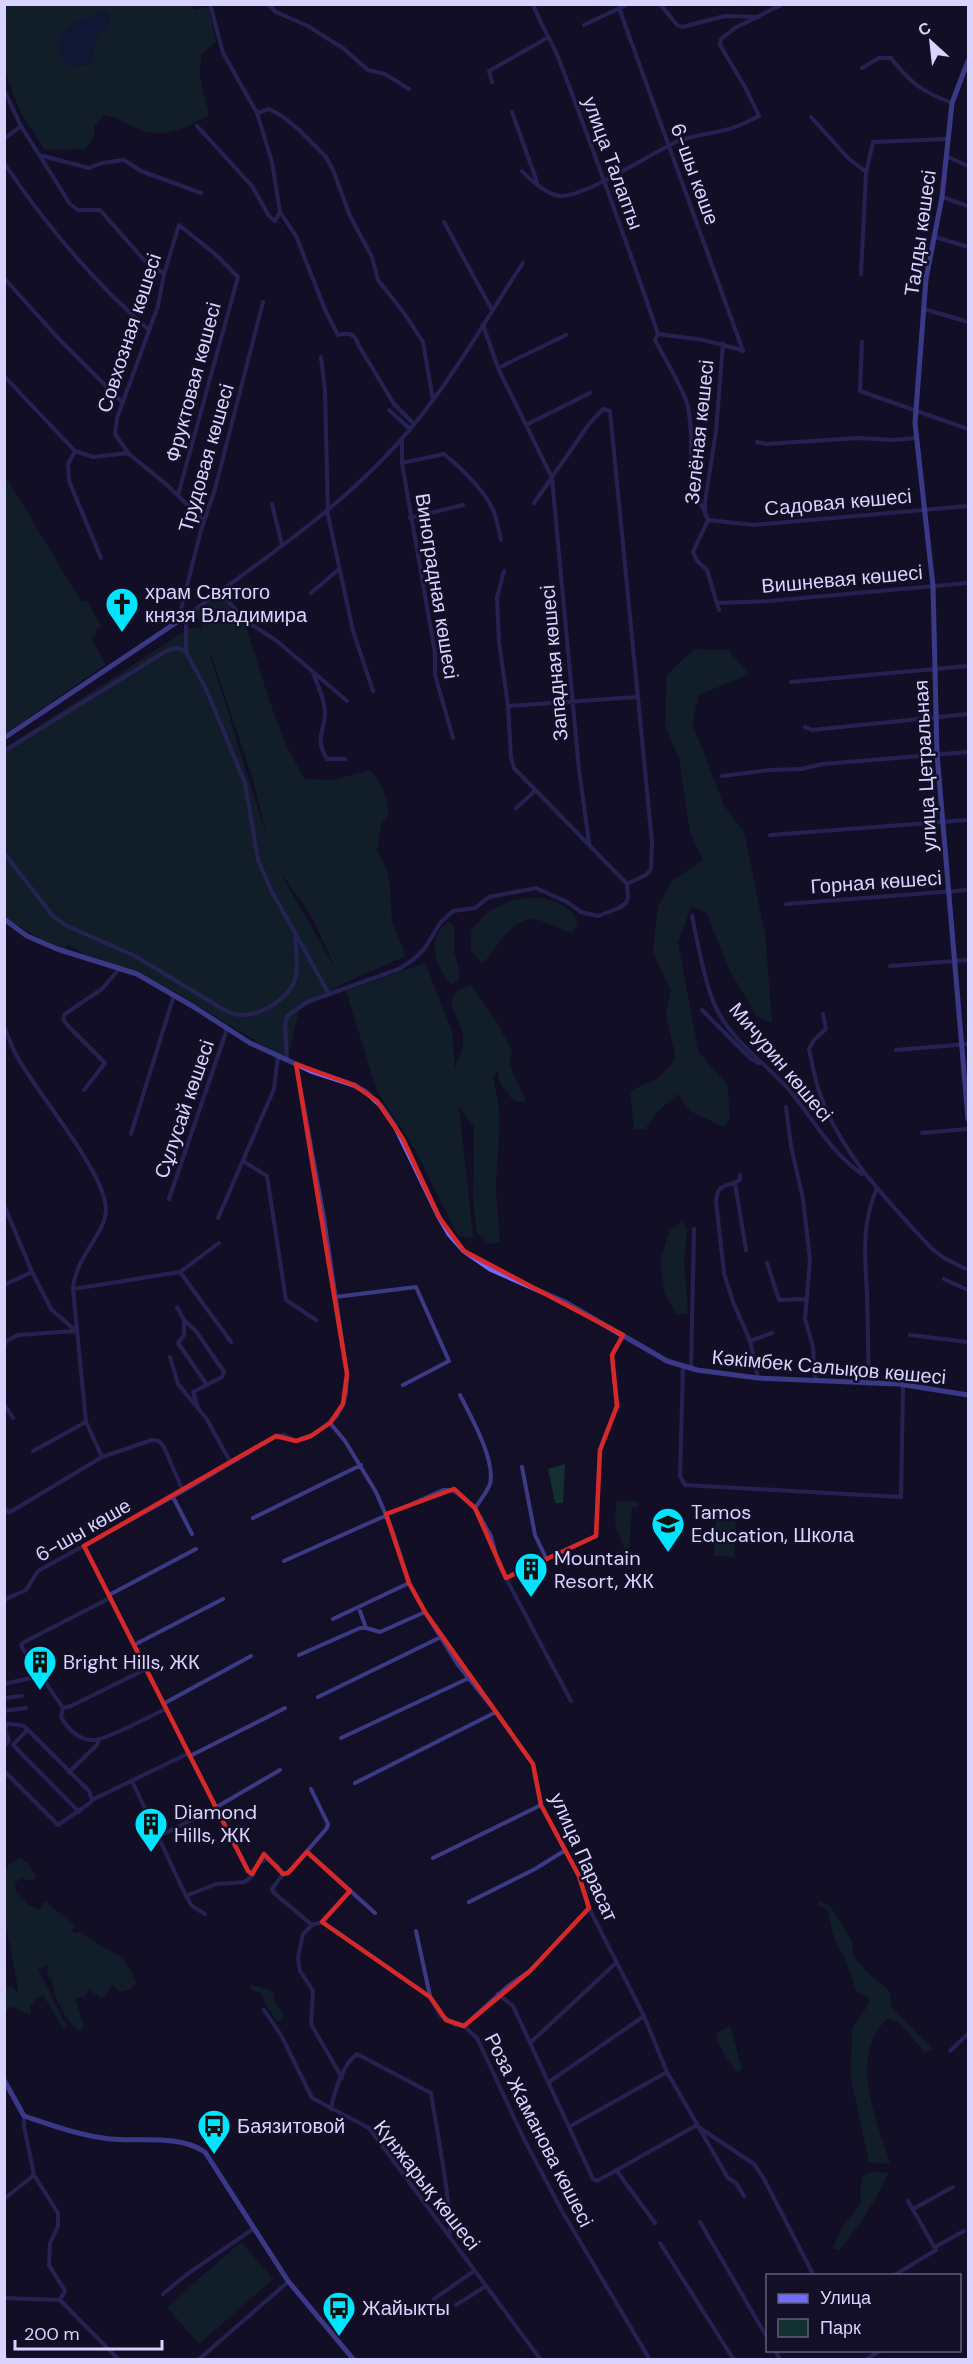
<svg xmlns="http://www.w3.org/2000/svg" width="973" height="2364" viewBox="0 0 973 2364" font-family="'DM Sans',sans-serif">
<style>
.green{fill:#12302f;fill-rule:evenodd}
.water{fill:#0c2248}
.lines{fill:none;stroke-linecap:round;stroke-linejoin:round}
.street{stroke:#3d3a85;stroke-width:4}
.secondary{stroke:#6f6bff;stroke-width:5}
.marked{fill:none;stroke:#d62828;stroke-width:4.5;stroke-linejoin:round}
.labels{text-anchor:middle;stroke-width:5;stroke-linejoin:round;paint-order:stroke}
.street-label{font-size:20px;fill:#d9d4ff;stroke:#130f26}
.poi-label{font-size:20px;fill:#d9d4ff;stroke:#130f26;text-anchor:start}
</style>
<rect width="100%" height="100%" fill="#130f26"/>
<path class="green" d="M191 4 195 10 208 7 216 42 202 53 199 73 209 115C186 127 165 140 139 129 126 124 118 117 104 115L94 126 95 135 85 149 45 150 20 111 5 73 4 5ZM86 19 107 29 99 31 96 38 93 60 85 67 72 25Z
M5 479 9 482 81 602 86 600 102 627 94 631 96 634 91 638 106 664 5 734Z
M218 597 224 600 245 623 269 700 285 743 304 779 334 780 369 770C382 781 386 797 389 813L381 825 377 851 387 871 390 885 392 923 403 948 404 957 344 983 299 1010 287 1060 172 990 93 960 69 944 62 951 5 918V748L190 628H202L195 611ZM211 654 254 782 267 838 210 655ZM278 869 311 915 336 969 335 968Z
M694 649 728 650 749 674 699 695 692 723 724 806 744 832 765 934 772 1023 757 1016 729 969 706 912 691 907 678 942 698 1051 727 1085 730 1117 724 1127 690 1111 678 1094 658 1111 645 1129H634L630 1091 657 1079 676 1059 666 1014 671 990 653 952 658 907 672 881 703 860 690 832 679 758 665 725 667 675Z
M538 897C555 901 570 904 578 923L572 933C564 931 542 920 536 919 510 917 497 950 482 964L471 950V931L487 912 513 900Z
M449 921 454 927V952L460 974 458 980 452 985C435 965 425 940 449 921Z
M425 963 452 1031 455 1068C458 1061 465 1044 463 1035 458 1012 436 996 471 985L496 1021 512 1051 509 1063 526 1103 513 1100 500 1083 497 1070 493 1078C504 1120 497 1144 496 1186 496 1204 499 1224 500 1242L489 1244 477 1233 473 1200 474 1127 459 1106 473 1238 458 1236 416 1151 377 1091 346 991Z
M682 1222 687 1228 684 1261 688 1313 677 1315 665 1294 660 1263 669 1231Z
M565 1464 563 1503H555L548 1469Z
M617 1501 638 1502 637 1507H632L628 1560 615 1522Z
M716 1519 736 1520 734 1557 714 1556Z
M19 1858 28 1863 36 1876 32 1881 20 1878 15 1884 16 1893 29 1905 39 1910 45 1901 74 1925 72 1933 81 1932C103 1952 127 1949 136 1984L128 1990 119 1992 113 1985 102 1998 89 1990 85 1996 75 1999 84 2028 78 2030C66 2021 52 1994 52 1980L47 1975 48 1965 38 1969 66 2025 64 2030 43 1995 36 1998 30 2006 31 2015 10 2006 5 2013V1944L7 1987H13L18 1994C19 1988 8 1932 5 1925V1868Z
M819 1901 830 1906 852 1941 853 1956 870 1975 884 1986 890 1994 892 2008 933 2049 925 2053 901 2024 888 2018C847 2055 877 2120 890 2164L869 2162 851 2078 852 2028 869 2004 868 1996 862 1995 856 1990 844 1956 835 1941 827 1909 819 1906Z
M252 1985 269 1990 274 1994V2000L284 2016 282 2020 277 2021 267 2008 261 1992H256L249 1988Z
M730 2026 742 2069 737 2072 724 2054 715 2034Z
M869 2172 888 2173C876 2202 859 2225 839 2250L833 2248 842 2228 861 2204 860 2190 863 2176Z
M241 2242 273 2279 199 2344 167 2307Z"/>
<path class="water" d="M103 11 109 13 110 21 107 29 100 31 96 38 93 60C67 82 45 43 73 24 81 19 94 16 103 11Z"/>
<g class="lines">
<path class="street" d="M210 4 223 53 257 113 272 162 280 212 296 236 326 312 338 335C351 332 355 334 359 346L394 404 414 424
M268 4 276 12 308 26 344 49 368 70 385 74 409 89
M533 4C540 25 553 42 560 62 594 152 627 243 658 334
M660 4 677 25 682 27 725 16 759 17
M619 8 743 351
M584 25 628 4
M862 68 879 58H891C910 83 923 92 952 103
M492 82 489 71 547 38
M4 90 21 126 70 204 78 210H100L144 260 164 274
M512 112 537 182
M257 113 269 109 282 116 299 130 326 157 333 170 350 216 372 257 378 280 404 313 423 342 433 400
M811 117 848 158 866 172
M197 126 252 186 269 216 275 221 280 212
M4 139 21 126
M39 155 89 168 102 163 124 160 141 171 201 193
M946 156 968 166
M4 163C45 224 94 282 149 330
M522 171C530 180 548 195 560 196 585 197 650 154 676 142 693 135 708 134 725 130 737 128 749 121 759 116L745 87 720 45 721 39 735 28 783 4
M942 197 968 206
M444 222 492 310
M935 237 968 247
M861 274 866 173 873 142 947 139
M4 278 59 339 123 403
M924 309 968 322
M483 325 498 368 552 478 579 770 589 843
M658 334 655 340C666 361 679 381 687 403 693 423 691 464 691 486L693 494 704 510
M658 334 703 340 742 350
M862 342 860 391 968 429
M723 344 716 431 705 502V513L708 520 754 525 968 506
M321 357 325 391 328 515 353 631 373 691
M498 368 566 335
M4 376 75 451 93 457 128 453
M389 410 410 429
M526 425 590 393
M402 438V463L435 653V675L453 738
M757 442 766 444 858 438 892 440 916 438
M75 451 68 464 69 481 101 558
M402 463 444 454C462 469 485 490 494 512 497 521 499 531 501 540
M178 495 238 277 215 254 179 225 164 274 158 306 117 418 115 434 129 454 166 484 204 521
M534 503 589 424 603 409 610 411 652 842 651 869 646 875 627 884
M272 504 282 545
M410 518 463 505
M708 520 693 552 697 561 707 570 719 610
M220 592 246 621 277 641 347 701
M311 593 339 569
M717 603 769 601 968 583
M178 621 201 530 215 489 263 302
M314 675C318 687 325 699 325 712 325 731 314 738 327 759H345
M791 682 968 666
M508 706 637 697
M805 727 812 730 968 714
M4 751 168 650 179 648 186 652
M722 776 771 770 801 769 823 764 968 752
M516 808 536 790
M770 835 968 820
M4 853 53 916 65 925 135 956 221 1008C225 1010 229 1013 234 1014 256 1019 288 1001 295 979 299 968 296 950 295 937
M786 904 968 890
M692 916C698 944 703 975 713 1001 727 1038 766 1063 790 1091 814 1120 831 1153 862 1174
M890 966 968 960
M329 994 271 890 258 860 245 783 207 691 186 652V616C267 557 352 501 416 422 456 373 488 316 523 263
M702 1010 751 1059 759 1063
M823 1014 826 1029 814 1040 809 1049C812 1064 815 1080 820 1094 842 1156 889 1202 932 1249L944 1258 968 1270
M4 1027C8 1035 11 1045 15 1053 34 1090 106 1172 106 1210 105 1235 75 1257 73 1289L86 1422 102 1457
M896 1050 968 1044
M287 1060 285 1026 287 1016 307 1002 399 969 414 959 425 948 440 923 453 911 475 908 489 897 536 888 567 902 581 912 598 916 619 908 626 903 628 897 627 884 514 768 511 757 508 706 499 642 497 598 504 571
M84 1090 105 1063 68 1026 63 1019 65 1014 102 989 119 969
M786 1107 791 1146 803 1199 810 1260 805 1319 813 1347 815 1380
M922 1133 968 1129
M131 1134 174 995
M243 1161 267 1176 286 1300 316 1320
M740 1175V1180C726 1188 718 1182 716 1201L724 1273 733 1302 750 1341 758 1378
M735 1183 746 1250
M169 1199 227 1029
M4 1205 32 1272 51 1309 76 1331
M218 1218 274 1089 278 1056
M767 1263 779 1300 805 1299
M180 1272 231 1342
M944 1279 968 1290
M4 1285 32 1272
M73 1289 180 1272 219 1243
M335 1297 416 1287 449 1361 403 1385
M177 1307 184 1320 196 1331 224 1372 222 1377 193 1392 198 1408
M184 1321V1335L178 1343 207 1385
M910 1335 968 1342
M750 1341 772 1333
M4 1347 6 1341 18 1335 75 1331
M170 1357 178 1384 206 1418 231 1463
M683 1366 680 1476 685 1485 901 1497 903 1385
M691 1368 694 1229
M869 1384C868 1354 868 1324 867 1294 865 1255 861 1226 877 1188
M460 1395C470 1415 496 1460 490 1484 487 1492 480 1501 475 1508L491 1536 498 1563 571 1701
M4 1404 13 1418
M330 1423 345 1441 376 1492 394 1534 409 1583 425 1612 458 1665 496 1712 533 1764 541 1805 579 1876 589 1908 644 2016 667 2072 728 2178 736 2183 744 2196
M33 1451 86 1422
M522 1467 535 1535 547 1560
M173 1497 192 1534
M4 1507 8 1512 12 1511 102 1457 152 1440 159 1441 164 1447 183 1491 276 1436 284 1435 296 1441 311 1436 336 1417 343 1404 346 1392 347 1374 324 1218 296 1064
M253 1518 361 1465
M84 1546 248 1871 252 1874
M284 1561 443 1490C457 1488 464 1501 475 1508
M506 1578 596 1536 600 1450 617 1406 612 1357 623 1336
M109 1595 196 1549
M110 1598 24 1642 21 1645 23 1649 63 1708 61 1717C68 1729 79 1741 95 1740 106 1740 152 1715 166 1709
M4 1600 26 1590 38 1571 183 1491
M360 1611 366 1628
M333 1619 409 1583
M134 1645 223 1599
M299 1655 360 1628H366L380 1632 425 1612
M4 1684 40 1676
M318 1697 441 1637
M4 1698 22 1696
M163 1704 251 1656
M63 1708 71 1706 146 1669
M4 1711 26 1708
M4 1723 24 1726 89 1791 92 1800 90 1803 58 1825 4 1771
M27 1730 13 1745 79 1812
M341 1738 469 1678
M4 1746 9 1741 5 1731 7 1724
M190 1756 285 1708
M69 1772 97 1745 99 1739
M132 1781 186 1896 216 1884 244 1882 251 1877 259 1863 267 1859 277 1866 283 1874 272 1889 274 1893 312 1925
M355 1783 496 1712
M92 1800 189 1753
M158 1837 215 1808 280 1770
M307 1852 375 1913
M433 1858 541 1805
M283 1874 288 1873 327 1828 328 1824 311 1789
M186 1896 192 1906 205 1914
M469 1902 535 1869 564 1851
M322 1922 350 1891
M416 1931 430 1996
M498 1994 513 2006 593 2179 597 2181 697 2125
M264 2010 281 2035 312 2098 369 2128 541 2360
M464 2026 508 1986 530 1971 589 1908
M531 2042 617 1962
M950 2051 968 2034
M342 2078 311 2024 313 1991 300 1971 298 1958 303 1934 312 1925 322 1922 334 1930 430 1997 440 2015 455 2025 464 2026 477 2038 525 2141 562 2211 650 2360
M549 2082 644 2016
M331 2109C334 2092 343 2064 357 2054L431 2093C434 2115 455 2222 449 2235
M697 2126 754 2164 764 2179 814 2276
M569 2127 667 2072
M616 2170 655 2223
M4 2199 34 2175
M913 2209 953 2187
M700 2222 768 2339
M660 2243 734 2360
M935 2247 964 2231
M893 2276 936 2250 908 2201
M163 2294 186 2275 253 2229
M4 2298 60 2300 65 2291 49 2265 50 2243 58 2226V2213L34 2175 24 2126V2116
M434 2299 474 2271
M60 2300 119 2360
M456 2305 486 2286
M775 2350 780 2360
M4 2356 9 2360
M198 2360 288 2282
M865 2360 881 2350"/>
<path class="secondary" d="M968 61 952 103 942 197 926 279 915 423 933 586 937 754 968 1119
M4 738 186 616
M4 919 27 936 57 949 137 974 194 1007 250 1043 311 1071 354 1085 366 1092 381 1106 395 1126 439 1217 449 1234 464 1251 490 1269 565 1302 667 1361 697 1370 758 1378 899 1384 968 1395
M4 2080 24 2116C51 2125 81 2136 110 2139 141 2142 177 2134 205 2152L288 2281 354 2360"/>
</g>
<path d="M0 0H973V2364H0ZM296 1064 354 1085 377 1101 403 1139 439 1217 464 1251 623 1335 612 1355 617 1406 600 1450 596 1536 506 1578 475 1508 454 1489 386 1514 409 1583 425 1612 533 1764 541 1805 579 1876 589 1908 530 1971 464 2026 446 2020 430 1997 322 1922 350 1891 307 1852 288 1873 283 1874 264 1854 252 1874 248 1871 84 1546 276 1436 296 1441 311 1436 330 1423 343 1404 347 1374Z" fill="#130f26" fill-opacity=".55" fill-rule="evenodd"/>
<path class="marked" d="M296 1064 354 1085 377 1101 403 1139 439 1217 464 1251 623 1335 612 1355 617 1406 600 1450 596 1536 506 1578 475 1508 454 1489 386 1514 409 1583 425 1612 533 1764 541 1805 579 1876 589 1908 530 1971 464 2026 446 2020 430 1997 322 1922 350 1891 307 1852 288 1873 283 1874 264 1854 252 1874 248 1871 84 1546 276 1436 296 1441 311 1436 330 1423 343 1404 347 1374Z"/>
<defs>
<symbol id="church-pin" viewBox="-11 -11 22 30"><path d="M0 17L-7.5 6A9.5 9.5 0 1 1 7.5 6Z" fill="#00e5ff" stroke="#130f26"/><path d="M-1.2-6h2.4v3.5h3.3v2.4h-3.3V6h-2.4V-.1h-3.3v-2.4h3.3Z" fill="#111"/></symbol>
<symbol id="school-pin" viewBox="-11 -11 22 30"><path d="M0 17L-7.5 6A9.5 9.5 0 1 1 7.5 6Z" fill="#00e5ff" stroke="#130f26"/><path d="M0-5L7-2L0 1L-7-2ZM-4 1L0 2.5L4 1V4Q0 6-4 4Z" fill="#111"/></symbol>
<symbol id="building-pin" viewBox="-11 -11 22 30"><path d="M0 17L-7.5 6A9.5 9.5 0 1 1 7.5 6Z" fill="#00e5ff" stroke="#130f26"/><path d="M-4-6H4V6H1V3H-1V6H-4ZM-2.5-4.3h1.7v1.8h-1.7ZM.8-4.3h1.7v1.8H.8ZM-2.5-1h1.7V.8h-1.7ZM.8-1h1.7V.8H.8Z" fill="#111"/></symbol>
<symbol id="bus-pin" viewBox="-11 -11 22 30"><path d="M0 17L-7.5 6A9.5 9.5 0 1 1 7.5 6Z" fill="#00e5ff" stroke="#130f26"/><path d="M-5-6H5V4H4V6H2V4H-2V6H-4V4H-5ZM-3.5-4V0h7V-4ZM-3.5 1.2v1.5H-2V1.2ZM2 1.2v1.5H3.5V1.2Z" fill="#111"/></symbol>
</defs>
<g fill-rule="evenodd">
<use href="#church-pin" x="103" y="585" width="38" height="52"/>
<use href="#school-pin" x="649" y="1505" width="38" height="52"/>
<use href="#building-pin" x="512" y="1550" width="38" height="52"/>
<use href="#building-pin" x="21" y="1643" width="38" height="52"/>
<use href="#building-pin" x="132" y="1805" width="38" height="52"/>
<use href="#bus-pin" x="195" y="2107" width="38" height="52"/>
<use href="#bus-pin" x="320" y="2289" width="38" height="52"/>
</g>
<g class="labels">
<g class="street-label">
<text transform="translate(613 163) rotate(70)" y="7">улица Талапты</text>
<text transform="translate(695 174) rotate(70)" y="7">6-шы көше</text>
<text transform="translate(920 233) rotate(-82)" y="7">Талды көшесі</text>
<text transform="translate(129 333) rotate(-72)" y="7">Совхозная көшесі</text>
<text transform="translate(193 382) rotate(-75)" y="7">Фруктовая көшесі</text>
<text transform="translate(699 432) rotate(-84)" y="7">Зелёная көшесі</text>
<text transform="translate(206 458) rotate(-74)" y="7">Трудовая көшесі</text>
<text transform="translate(838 502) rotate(-5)" y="7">Садовая көшесі</text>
<text transform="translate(842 579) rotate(-5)" y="7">Вишневая көшесі</text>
<text transform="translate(437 586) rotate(81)" y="7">Виноградная көшесі</text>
<text transform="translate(554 663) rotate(-95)" y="7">Западная көшесі</text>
<text transform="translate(925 766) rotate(-93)" y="7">улица Цетральная</text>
<text transform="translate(876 882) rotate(-4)" y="7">Горная көшесі</text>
<text transform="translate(781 1062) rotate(50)" y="7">Мичурин көшесі</text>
<text transform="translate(184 1109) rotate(-71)" y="7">Сұлусай көшесі</text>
<text transform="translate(829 1367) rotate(5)" y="7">Кәкімбек Салықов көшесі</text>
<text transform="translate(83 1530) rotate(-30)" y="7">6-шы көше</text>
<text transform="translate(584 1857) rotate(66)" y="7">улица Парасат</text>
<text transform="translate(539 2130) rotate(63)" y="7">Роза Жаманова көшесі</text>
<text transform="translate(427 2185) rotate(52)" y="7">Күнжарық көшесі</text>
</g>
<g class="poi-label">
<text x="145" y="599">храм Святого<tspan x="145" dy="23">князя Владимира</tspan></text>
<text x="691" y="1519">Tamos<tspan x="691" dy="23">Education, Школа</tspan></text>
<text x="554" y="1565">Mountain<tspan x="554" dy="23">Resort, ЖК</tspan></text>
<text x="63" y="1669">Bright Hills, ЖК</text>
<text x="174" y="1819">Diamond<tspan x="174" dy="23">Hills, ЖК</tspan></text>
<text x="237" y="2133">Баязитовой</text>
<text x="362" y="2315">Жайыкты</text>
</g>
</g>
<rect width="973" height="2364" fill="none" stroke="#d9d4ff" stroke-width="12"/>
<rect x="766" y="2274" width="195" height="78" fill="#130f26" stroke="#625e7d" stroke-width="1.5"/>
<rect x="778" y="2294" width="30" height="9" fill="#6f6bff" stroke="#625e7d" stroke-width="1.5"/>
<text x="820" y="2304" font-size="18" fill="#d9d4ff">Улица</text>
<rect x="778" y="2319" width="30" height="18" fill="#12302f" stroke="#625e7d" stroke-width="1.5"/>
<text x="820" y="2334" font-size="18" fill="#d9d4ff">Парк</text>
<g transform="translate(931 42) rotate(333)" stroke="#130f26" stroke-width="4.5" paint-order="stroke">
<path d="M0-4.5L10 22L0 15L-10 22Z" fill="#d9d4ff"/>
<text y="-9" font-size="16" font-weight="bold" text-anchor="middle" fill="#d9d4ff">С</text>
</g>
<path d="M15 2340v9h147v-9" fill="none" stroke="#d9d4ff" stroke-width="3"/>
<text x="24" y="2340" font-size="18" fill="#d9d4ff" stroke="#130f26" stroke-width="4.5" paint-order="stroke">200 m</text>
</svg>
